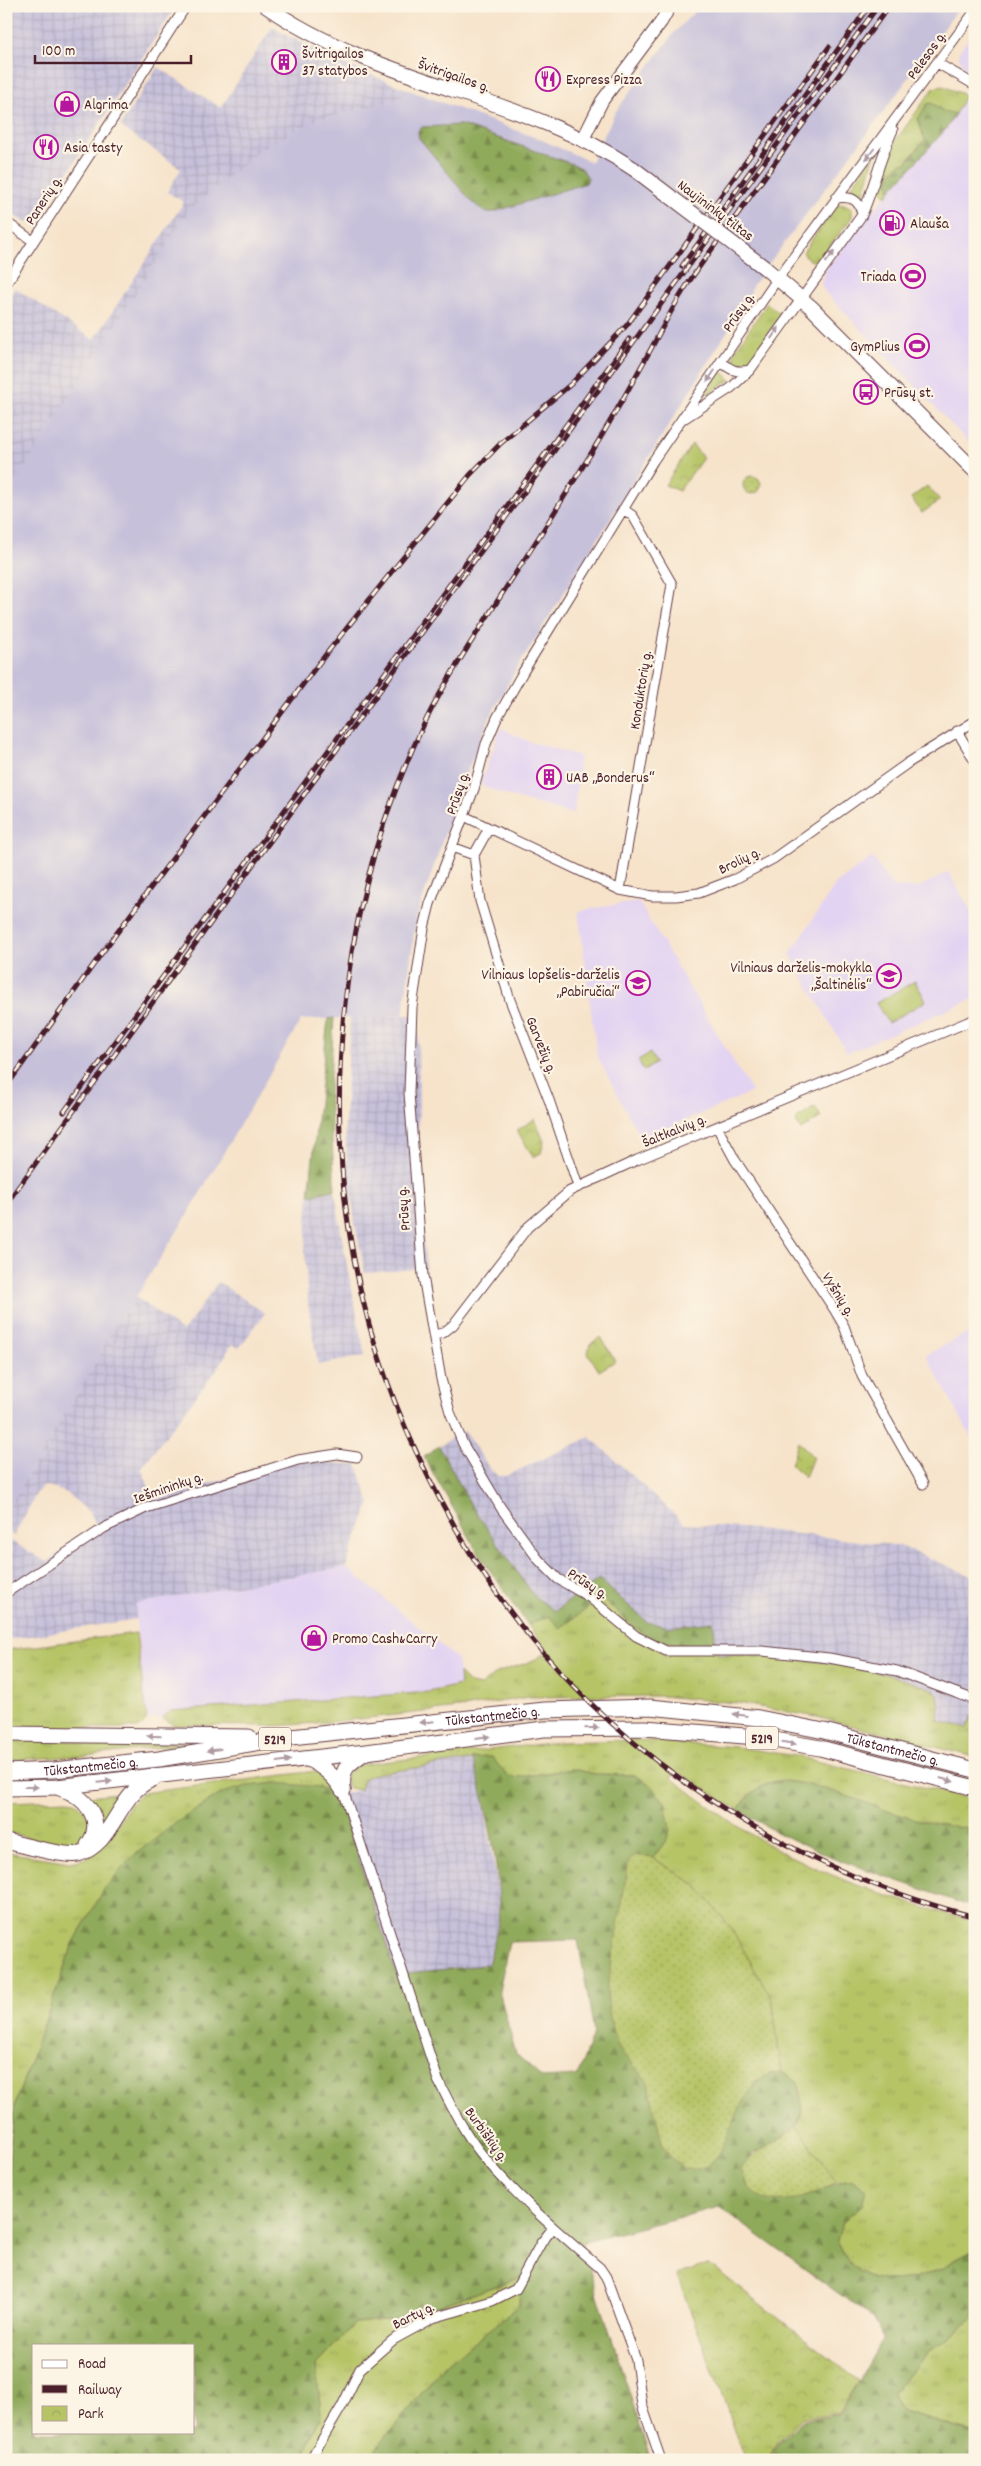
<svg xmlns="http://www.w3.org/2000/svg" width="981" height="2466" viewBox="0 0 981 2466" font-family="Dekko,sans-serif">
<style>
.built{fill:#e3d3f2}
.industrial{fill:url(#industrial-grid);fill-rule:evenodd}
.railway{fill:#c6c0da}
.grass{fill:url(#grass-tufts);stroke:#807248}
.forest{fill:url(#forest-firs);stroke:#6d6443;fill-rule:evenodd}
.park{fill:url(#park-crowns);stroke:#807248}
.garden{fill:url(#garden-dots);stroke:#807248}
.pitch{fill:#b6c466;stroke:#807248}
.lines{fill:none;stroke-linecap:round;stroke-linejoin:round}
.minor-casing{stroke:#643c43;stroke-width:11}
.secondary-casing{stroke:#643c43;stroke-width:14}
.primary-casing{stroke:#643c43;stroke-width:16}
.trunk-casing{stroke:#643c43;stroke-width:17}
.minor{stroke:#fff;stroke-width:9}
.secondary{stroke:#fff;stroke-width:12}
.primary{stroke:#fff;stroke-width:14}
.trunk{stroke:#fff;stroke-width:15}
.rail-casing{stroke:#4a1f2b;stroke-width:5}
.rail{stroke:#fcf5e5;stroke-width:3;stroke-dasharray:9;stroke-linecap:butt}
.primary-bridge-casing{stroke:#643c43;stroke-width:16;stroke-linecap:butt}
.primary-bridge{stroke:#fff;stroke-width:14}
.oneway{fill:#ae9aa0}
.labels{text-anchor:middle;stroke-width:4.5;stroke-linejoin:round;paint-order:stroke}
.shield{fill:#fcf5e5;stroke:#7f5f63;stroke-width:1}
.shield-label{font-size:14px;font-weight:bold;fill:#4a1f2b}
.poi-label{font-size:15px;fill:#4a1f2b;stroke:#fcf5e5;text-anchor:start}
.street-label{font-size:15px;fill:#4a1f2b;stroke:#fcf5e5}
</style>
<defs>
<pattern id="industrial-grid" width="8" height="8" patternUnits="userSpaceOnUse" patternTransform="scale(1.25)"><rect width="8" height="8" fill="#c6c0da"/><path d="M0 4h8M4 0v8" fill="none" stroke="#aca5bb"/></pattern>
<pattern id="grass-tufts" width="24" height="20" patternUnits="userSpaceOnUse" patternTransform="scale(1.25)"><rect width="24" height="20" fill="#b6c466"/><path d="M3 7l-1-3M5 7V3M7 7l1-3M15 17l-1-3M17 17v-4M19 17l1-3" fill="none" stroke="#9ea859"/></pattern>
<pattern id="forest-firs" width="22" height="20" patternUnits="userSpaceOnUse" patternTransform="scale(1.25)"><rect width="22" height="20" fill="#90aa5b"/><path d="M5 1l3.5 6h-7zM16 11l3.5 6h-7z" fill="#788a4b"/></pattern>
<pattern id="park-crowns" width="20" height="18" patternUnits="userSpaceOnUse" patternTransform="scale(1.25)"><rect width="20" height="18" fill="#b6c466"/><path d="M2 6a3 3 0 1 1 6 0M12 15a3 3 0 1 1 6 0" fill="none" stroke="#9ea859"/></pattern>
<pattern id="garden-dots" width="8" height="8" patternUnits="userSpaceOnUse" patternTransform="scale(1.25)"><rect width="8" height="8" fill="#b6c466"/><path d="M2 2h.1M6 6h.1" fill="none" stroke="#9ea859" stroke-width="1.8" stroke-linecap="round"/></pattern>
</defs>
<rect width="100%" height="100%" fill="#fcf5e5"/>
<filter id="ink" filterUnits="userSpaceOnUse"><feTurbulence type="fractalNoise" baseFrequency=".02" numOctaves="2"/><feDisplacementMap in="SourceGraphic" scale="10" xChannelSelector="R" yChannelSelector="G"/><feConvolveMatrix kernelMatrix="1 2 1 2 8 2 1 2 1" color-interpolation-filters="sRGB"/></filter>
<filter id="wash" filterUnits="userSpaceOnUse"><feTurbulence type="fractalNoise" baseFrequency=".0096" numOctaves="4" result="noise"/><feDisplacementMap in="SourceGraphic" scale="20" xChannelSelector="R" yChannelSelector="G"/><feGaussianBlur stdDeviation="1.12" result="paint"/><feColorMatrix in="noise" values="0 0 0 0 0 0 0 0 0 0 0 0 0 0 0 0 0 1.4 0 .05"/><feComposite in="paint" operator="in"/></filter>
<g filter="url(#wash)">
<rect width="100%" height="100%" fill="#f6e3ca"/>
<path class="built" d="M975 29V71L963 66 959 58 960 50Z
M966 95 975 99V449L825 292 821 284 826 269 861 224 946 128Z
M501 728 530 742 580 756 574 814 511 797 480 785Z
M872 857 893 887 918 888 948 872 975 918V998L847 1053 790 954 836 884Z
M638 901 752 1092 641 1139 597 1056 578 911Z
M975 1329V1444L926 1355Z
M346 1567 457 1659 461 1685 429 1692 171 1711 162 1718 147 1719 134 1604Z"/>
<path class="industrial" d="M6 6H176L39 217 29 222 19 219 6 209Z
M272 27 330 58 406 89 401 99 312 122 6 496V302L15 288 94 340 184 202 167 192 181 169 120 126 158 67 221 108Z
M418 1015 419 1103 417 1166 426 1268 365 1273 355 1222 348 1174 345 1126 350 1017Z
M335 1190 343 1245 365 1356 318 1365 308 1303 305 1251 309 1195Z
M218 1282 265 1313 239 1348 232 1344 218 1368 141 1468 154 1499 291 1460 357 1465 370 1504 356 1538 346 1567 135 1604 136 1619 6 1640V1511L102 1351 104 1341 136 1297 183 1332ZM48 1486 67 1493 89 1512 98 1527 47 1562 6 1538 10 1533 14 1536 36 1494 42 1487Z
M464 1431 490 1469 498 1476H506L590 1437 685 1524 757 1529 900 1546 972 1576 975 1600V1711L967 1728 938 1721 939 1697 902 1678 838 1666 754 1655 717 1654 713 1622 668 1627 647 1622 599 1579 555 1611 534 1596 471 1505 439 1446Z
M472 1758 481 1784 499 1898 498 1925 488 1965 396 1975 337 1794 360 1790 362 1780 374 1774Z"/>
<path class="railway" d="M700 6H960L899 91 752 286 750 295 514 673 489 719 461 786 416 919 403 1015 301 1020 185 1219 136 1297 104 1341 102 1351 6 1511V496L189 210 265 146 312 122 401 99 406 89 542 140 591 162 616 111 674 33Z"/>
<path class="grass" d="M942 86 966 95 955 114 943 111 931 103 919 123 925 140 888 183 890 191 887 196 880 190 896 140 930 93 934 88Z
M875 154 863 196H862L851 187Z
M844 204 852 208V217L817 263 808 259 803 252 836 206Z
M767 303 781 315 748 363 738 365 734 359V352Z
M721 371 731 380 704 396V395Z
M602 1598 631 1624 716 1647 717 1654C778 1656 860 1662 917 1684 922 1686 931 1688 935 1691 942 1697 938 1713 938 1721L967 1728 975 1711V1757L817 1717 737 1703 661 1696 529 1697 468 1707 341 1721 276 1726 174 1725 162 1718 171 1711 429 1692 460 1685 459 1673 470 1684 481 1686 496 1673 533 1661 548 1651 528 1625 549 1616 560 1628Z
M136 1633 147 1719 140 1728H15L6 1724V1650Z
M17 1740 194 1743 86 1756 6 1760V1747Z
M638 1740 736 1747 796 1756 975 1800V1830L934 1824 903 1816 749 1794 738 1810 680 1773 670 1777C702 1802 735 1826 771 1846 834 1880 905 1904 975 1921V2252C961 2255 949 2264 937 2270 909 2284 874 2287 850 2264 845 2258 841 2247 837 2240L843 2222 862 2205 851 2179 836 2182 797 2126 802 2113 798 2082 782 2073 772 1999 730 1927 697 1886 653 1858 667 1839 634 1775 595 1774 572 1769 514 1778 505 1774 492 1757 374 1774 363 1779 360 1790 349 1788 345 1776 357 1765 559 1742Z
M316 1771 333 1783 341 1804 333 1795 105 1888 73 1944 14 2107 6 2101V1852L70 1862C114 1856 113 1817 142 1793Z
M126 1792 97 1840 101 1821 98 1807 90 1796Z
M68 1800 75 1801 90 1816 85 1838C67 1851 27 1837 6 1832V1802Z
M520 2277 519 2306 442 2368 367 2460H302L321 2414 316 2365 355 2323 405 2318Z
M975 2317V2433L902 2412 892 2393 925 2356Z"/>
<path class="forest" d="M931 103 943 111 955 114 946 129 890 191C886 179 891 172 900 163H906L925 140 918 119 927 104Z
M461 125 575 165 582 169 588 178 586 183 494 212H485L471 201 419 138 418 132 422 127Z
M334 1018 329 1093 335 1190 309 1195 328 1019Z
M439 1446 471 1505 534 1596 555 1611 599 1579 647 1622 668 1627 713 1622 716 1647C700 1646 684 1646 669 1643 643 1639 621 1615 602 1598L560 1628 549 1616 528 1625 482 1559 424 1457Z
M492 1757 505 1774 514 1778 572 1769 595 1774 634 1775 648 1783 665 1802 670 1829 667 1839 653 1858 636 1856 607 1990 612 2029 628 2059 637 2067 648 2082 653 2101 720 2152C729 2128 749 2070 781 2073 786 2073 793 2079 798 2082 811 2129 788 2135 752 2154L745 2182C783 2221 810 2189 851 2179L866 2189 862 2205 843 2222 837 2240C841 2247 845 2258 850 2264 874 2287 909 2284 937 2270 949 2264 961 2255 975 2252V2317L925 2356 892 2393 902 2412 975 2433V2460H768L780 2441 803 2420 841 2413 883 2338 874 2319 719 2207 581 2243 651 2460H367L442 2368 519 2306 520 2277 405 2318 355 2323 316 2365 321 2414 302 2460H6V2289L9 2157 14 2107 73 1944 105 1888 133 1856 177 1822 222 1793 247 1786 276 1783 319 1787 327 1790 341 1804 396 1974 488 1965C491 1952 496 1938 498 1924 503 1881 486 1800 472 1758ZM578 1940 594 2032 577 2076 542 2078 516 2054 499 1991 509 1942ZM34 2345H194V2432H34Z
M775 1781C820 1781 861 1803 904 1816 927 1823 951 1826 975 1830V1908L839 1860 782 1835 738 1810C749 1794 757 1787 775 1781Z"/>
<path class="park" d="M692 444 703 458 679 491 665 485Z
M927 486 940 500 922 513 911 498Z
M815 1107 821 1117 801 1130 795 1120Z
M535 1119 544 1142 541 1153 533 1157 517 1130Z
M601 1337 615 1361 599 1371 588 1353 590 1344Z
M798 1441 813 1457 805 1477 791 1465Z
M709 2264 859 2381 840 2412 802 2418 779 2440 767 2460H746L677 2275Z"/>
<path class="garden" d="M743 485a9 9 0 1 1 18 0a9 9 0 1 1-18 0Z
M636 1855 653 1858 697 1886 730 1927 772 1999 782 2073 770 2074 755 2083 742 2103 720 2152 708 2166 695 2169 683 2168 671 2157 663 2146 648 2082 620 2050 612 2029 609 2010 607 1990 629 1860Z
M797 2126 836 2182C804 2201 755 2219 741 2169 758 2146 776 2144 797 2126Z"/>
<path class="pitch" d="M915 981 926 1001 888 1023 876 1003Z
M650 1053 656 1063 644 1071 638 1060Z"/>
</g>
<g filter="url(#ink)">
<g class="lines">
<defs>
<path id="minor" d="M975 11 778 278 653 461 523 672 497 718 486 744 474 789 430 904 424 928 412 1007 409 1093 423 1276 441 1379 450 1412 463 1444 501 1508 538 1559 558 1579 589 1597 636 1636 666 1651H762L829 1658 897 1671 975 1700
M937 63 975 85
M836 198C851 196 859 199 862 214
M6 222 33 241
M6 284 186 6
M721 361C730 370 736 373 750 370
M685 418 731 388 750 370 862 215C874 187 880 158 893 130
M957 731 975 761
M464 816 620 890 652 896H676L699 893 735 879 773 859 908 763 975 721
M489 828 474 855 480 901 510 1000 549 1100 578 1186
M452 847 474 855
M620 890 672 584 633 516 623 509
M717 1127 735 1160 834 1309 844 1326 862 1376 923 1484
M434 1335 443 1333 453 1325 528 1227 570 1191 637 1160 975 1019
M6 1593 104 1528 146 1508 298 1460 337 1454 357 1457
M343 1790 438 2080C451 2106 464 2133 483 2156 517 2197 559 2233 600 2268L606 2277 636 2360 642 2405 661 2460
M310 2460 342 2406 360 2369 393 2340 433 2318 492 2301 516 2289 541 2243 553 2228"/>
<path id="secondary" d="M583 139 602 101 661 22 670 6"/>
<path id="primary" d="M266 6C379 85 522 94 634 169
M765 268 811 307 975 471"/>
<g id="trunk">
<path d="M6 1734 249 1737"/>
<path d="M308 1759C324 1767 333 1775 343 1790"/>
<path id="s1" d="M6 1772 54 1770 159 1759 291 1737 545 1710 650 1707 759 1718 824 1731 975 1770"/>
<path d="M6 1788 56 1787 366 1752 544 1729 645 1728 757 1737 820 1748 975 1788"/>
<path d="M60 1788C85 1796 106 1820 88 1845"/>
<path d="M343 1790C341 1768 347 1765 364 1753"/>
<path d="M6 1841C22 1845 65 1857 78 1854 115 1844 117 1792 153 1779"/>
</g>
</defs>
<use href="#minor" class="minor-casing"/>
<use href="#secondary" class="secondary-casing"/>
<use href="#primary" class="primary-casing"/>
<use href="#trunk" class="trunk-casing"/>
<use href="#minor" class="minor"/>
<use href="#secondary" class="secondary"/>
<use href="#primary" class="primary"/>
<use href="#trunk" class="trunk"/>
<defs>
<path id="rail" d="M889 6C840 74 791 140 742 208 724 233 704 259 687 285 674 305 663 326 652 347 631 385 610 423 587 460 562 500 537 541 511 580 481 627 450 672 425 722 336 906 315 1127 369 1324 391 1405 426 1479 469 1551 582 1736 767 1863 975 1917
M682 266 869 6
M6 1087 104 950 319 663 389 575 470 475 501 443 571 384 627 325 829 47
M64 1112 629 339
M6 1204 878 6"/>
</defs>
<use href="#rail" class="rail-casing"/>
<use href="#rail" class="rail"/>
<defs>
<path id="primary-bridge" d="M634 169 765 268"/>
</defs>
<use href="#primary-bridge" class="primary-bridge-casing"/>
<use href="#primary-bridge" class="primary-bridge"/>
</g>
<defs><path id="oneway-solid" d="M-6-.8H1V-3.2L6.5 0L1 3.2V.8H-6Z" transform="scale(1.25)"/></defs>
<g class="oneway">
<use href="#oneway-solid" transform="translate(870 154) rotate(127)"/>
<use href="#oneway-solid" transform="translate(830 257) rotate(-53)"/>
<use href="#oneway-solid" transform="translate(775 333) rotate(-55)"/>
<use href="#oneway-solid" transform="translate(711 376) rotate(124)"/>
<use href="#oneway-solid" transform="translate(740 1715) rotate(-172)"/>
<use href="#oneway-solid" transform="translate(427 1722) rotate(174)"/>
<use href="#oneway-solid" transform="translate(592 1728) rotate(-1)"/>
<use href="#oneway-solid" transform="translate(154 1736) rotate(-179)"/>
<use href="#oneway-solid" transform="translate(483 1737) rotate(-7)"/>
<use href="#oneway-solid" transform="translate(789 1743) rotate(10)"/>
<use href="#oneway-solid" transform="translate(214 1750) rotate(171)"/>
<use href="#oneway-solid" transform="translate(284 1761) rotate(-7)"/>
<use href="#oneway-solid" transform="translate(947 1780) rotate(15)"/>
<use href="#oneway-solid" transform="translate(105 1782) rotate(-6)"/>
<use href="#oneway-solid" transform="translate(31 1787)"/>
</g>
</g>
<defs>
<symbol id="building-ring" viewBox="-11 -11 22 22"><circle r="9.5" fill="#fcf5e5" stroke="#b5179e" stroke-width="1.5"/><path d="M-4-6H4V6H1V3H-1V6H-4ZM-2.5-4.3h1.7v1.8h-1.7ZM.8-4.3h1.7v1.8H.8ZM-2.5-1h1.7V.8h-1.7ZM.8-1h1.7V.8H.8Z" fill="#b5179e"/></symbol>
<symbol id="restaurant-ring" viewBox="-11 -11 22 22"><circle r="9.5" fill="#fcf5e5" stroke="#b5179e" stroke-width="1.5"/><path d="M-5-6h1v4h1v-4h1v4h1v-4h1v5L-1.5 .5V6h-2V.5L-5-1ZM5-6V6H3V1.5H1.5Q1.5-4 5-6Z" fill="#b5179e"/></symbol>
<symbol id="shop-ring" viewBox="-11 -11 22 22"><circle r="9.5" fill="#fcf5e5" stroke="#b5179e" stroke-width="1.5"/><path d="M-5-2.5h2.3a2.7 3.5 0 0 1 5.4 0H5L5.5 6h-11ZM-1.5-2.5h3a1.5 2.3 0 0 0-3 0Z" fill="#b5179e"/></symbol>
<symbol id="fuel-ring" viewBox="-11 -11 22 22"><circle r="9.5" fill="#fcf5e5" stroke="#b5179e" stroke-width="1.5"/><path d="M-5.5-6h7V0h2V4h1.3V-2.5L3-4.5l.8-.8L6-3V5H2.5V1h-1V6h-7ZM-4.2-4.7v3.2H.2V-4.7Z" fill="#b5179e"/></symbol>
<symbol id="stadium-ring" viewBox="-11 -11 22 22"><circle r="9.5" fill="#fcf5e5" stroke="#b5179e" stroke-width="1.5"/><path d="M0-5a6.5 5 0 1 0 0 10a6.5 5 0 1 0 0-10ZM-3.5-1.8h7v3.6h-7Z" fill="#b5179e"/></symbol>
<symbol id="bus-ring" viewBox="-11 -11 22 22"><circle r="9.5" fill="#fcf5e5" stroke="#b5179e" stroke-width="1.5"/><path d="M-5-6H5V4H4V6H2V4H-2V6H-4V4H-5ZM-3.5-4V0h7V-4ZM-3.5 1.2v1.5H-2V1.2ZM2 1.2v1.5H3.5V1.2Z" fill="#b5179e"/></symbol>
<symbol id="school-ring" viewBox="-11 -11 22 22"><circle r="9.5" fill="#fcf5e5" stroke="#b5179e" stroke-width="1.5"/><path d="M0-5L7-2L0 1L-7-2ZM-4 1L0 2.5L4 1V4Q0 6-4 4Z" fill="#b5179e"/></symbol>
</defs>
<g fill-rule="evenodd">
<use href="#building-ring" x="270" y="48" width="28" height="28"/>
<use href="#restaurant-ring" x="534" y="65" width="28" height="28"/>
<use href="#shop-ring" x="53" y="90" width="28" height="28"/>
<use href="#restaurant-ring" x="32" y="133" width="28" height="28"/>
<use href="#fuel-ring" x="878" y="209" width="28" height="28"/>
<use href="#stadium-ring" x="899" y="262" width="28" height="28"/>
<use href="#stadium-ring" x="903" y="332" width="28" height="28"/>
<use href="#bus-ring" x="852" y="378" width="28" height="28"/>
<use href="#building-ring" x="535" y="763" width="28" height="28"/>
<use href="#school-ring" x="875" y="962" width="28" height="28"/>
<use href="#school-ring" x="624" y="969" width="28" height="28"/>
<use href="#shop-ring" x="300" y="1624" width="28" height="28"/>
</g>
<g class="labels">
<g class="shield">
<rect x="746" y="1726.5" width="32" height="23" rx="4"/>
<rect x="259" y="1727.5" width="32" height="23" rx="4"/>
</g>
<g class="shield-label">
<text x="762" y="1743">5219</text>
<text x="275" y="1744">5219</text>
</g>
<g class="poi-label">
<text x="302" y="58">Švitrigailos<tspan x="302" dy="17">37 statybos</tspan></text>
<text x="566" y="84">Express Pizza</text>
<text x="84" y="109">Algrima</text>
<text x="64" y="152">Asia tasty</text>
<text x="910" y="228">Alauša</text>
<text x="896" y="281" text-anchor="end">Triada</text>
<text x="900" y="351" text-anchor="end">GymPlius</text>
<text x="884" y="397">Prūsų st.</text>
<text x="566" y="782">UAB „Bonderus“</text>
<text x="872" y="972" text-anchor="end">Vilniaus darželis-mokykla<tspan x="872" dy="17">„Šaltinėlis“</tspan></text>
<text x="620" y="979" text-anchor="end">Vilniaus lopšelis-darželis<tspan x="620" dy="17">„Pabiručiai“</tspan></text>
<text x="332" y="1643">Promo Cash&amp;Carry</text>
</g>
<g class="street-label">
<text transform="translate(926 55) rotate(-54)" y="5">Pelesos g.</text>
<text transform="translate(454 75) rotate(19)" y="5">Švitrigailos g.</text>
<text transform="translate(43 200) rotate(-57)" y="5">Panerių g.</text>
<text transform="translate(716 210) rotate(37)" y="5">Naujininkų tiltas</text>
<text transform="translate(738 312) rotate(-55)" y="5">Prūsų g.</text>
<text transform="translate(640 690) rotate(-81)" y="5">Konduktorių g.</text>
<text transform="translate(457 793) rotate(-71)" y="5">Prūsų g.</text>
<text transform="translate(739 860) rotate(-26)" y="5">Brolių g.</text>
<text transform="translate(542 1045) rotate(68)" y="5">Garvežių g.</text>
<text transform="translate(674 1130) rotate(-22)" y="5">Šaltkalvių g.</text>
<text transform="translate(403 1209) rotate(-95)" y="5">Prūsų g.</text>
<text transform="translate(839 1294) rotate(58)" y="5">Vyšnių g.</text>
<text transform="translate(168 1487) rotate(-19)" y="5">Iešmininkų g.</text>
<text transform="translate(588 1583) rotate(33)" y="5">Prūsų g.</text>
<text dy="5" stroke="none"><textPath href="#s1" startOffset="490">Tūkstantmečio g.</textPath></text>
<text dy="5" stroke="none"><textPath href="#s1" startOffset="895">Tūkstantmečio g.</textPath></text>
<text dy="5" stroke="none"><textPath href="#s1" startOffset="85">Tūkstantmečio g.</textPath></text>
<text transform="translate(487 2134) rotate(54)" y="5">Burbiškių g.</text>
<text transform="translate(413 2315) rotate(-26)" y="5">Bartų g.</text>
</g>
</g>
<rect width="981" height="2466" fill="none" stroke="#fcf5e5" stroke-width="25"/>
<rect x="32" y="2344" width="162" height="90" fill="#fcf5e5" stroke="#b59f9b"/>
<rect x="42" y="2360" width="25" height="8" fill="#ffffff" stroke="#b59f9b"/>
<text x="78" y="2368" font-size="15" fill="#4a1f2b">Road</text>
<rect x="42" y="2385" width="25" height="8" fill="#4a1f2b" stroke="#b59f9b"/>
<text x="78" y="2394" font-size="15" fill="#4a1f2b">Railway</text>
<rect x="42" y="2406" width="25" height="15" fill="url(#park-crowns)" stroke="#b59f9b"/>
<text x="78" y="2418" font-size="15" fill="#4a1f2b">Park</text>
<path d="M35 55v8h156v-8" fill="none" stroke="#4a1f2b" stroke-width="2.5"/>
<text x="42" y="55" font-size="15" fill="#4a1f2b" stroke="#fcf5e5" stroke-width="4" paint-order="stroke">100 m</text>
</svg>
